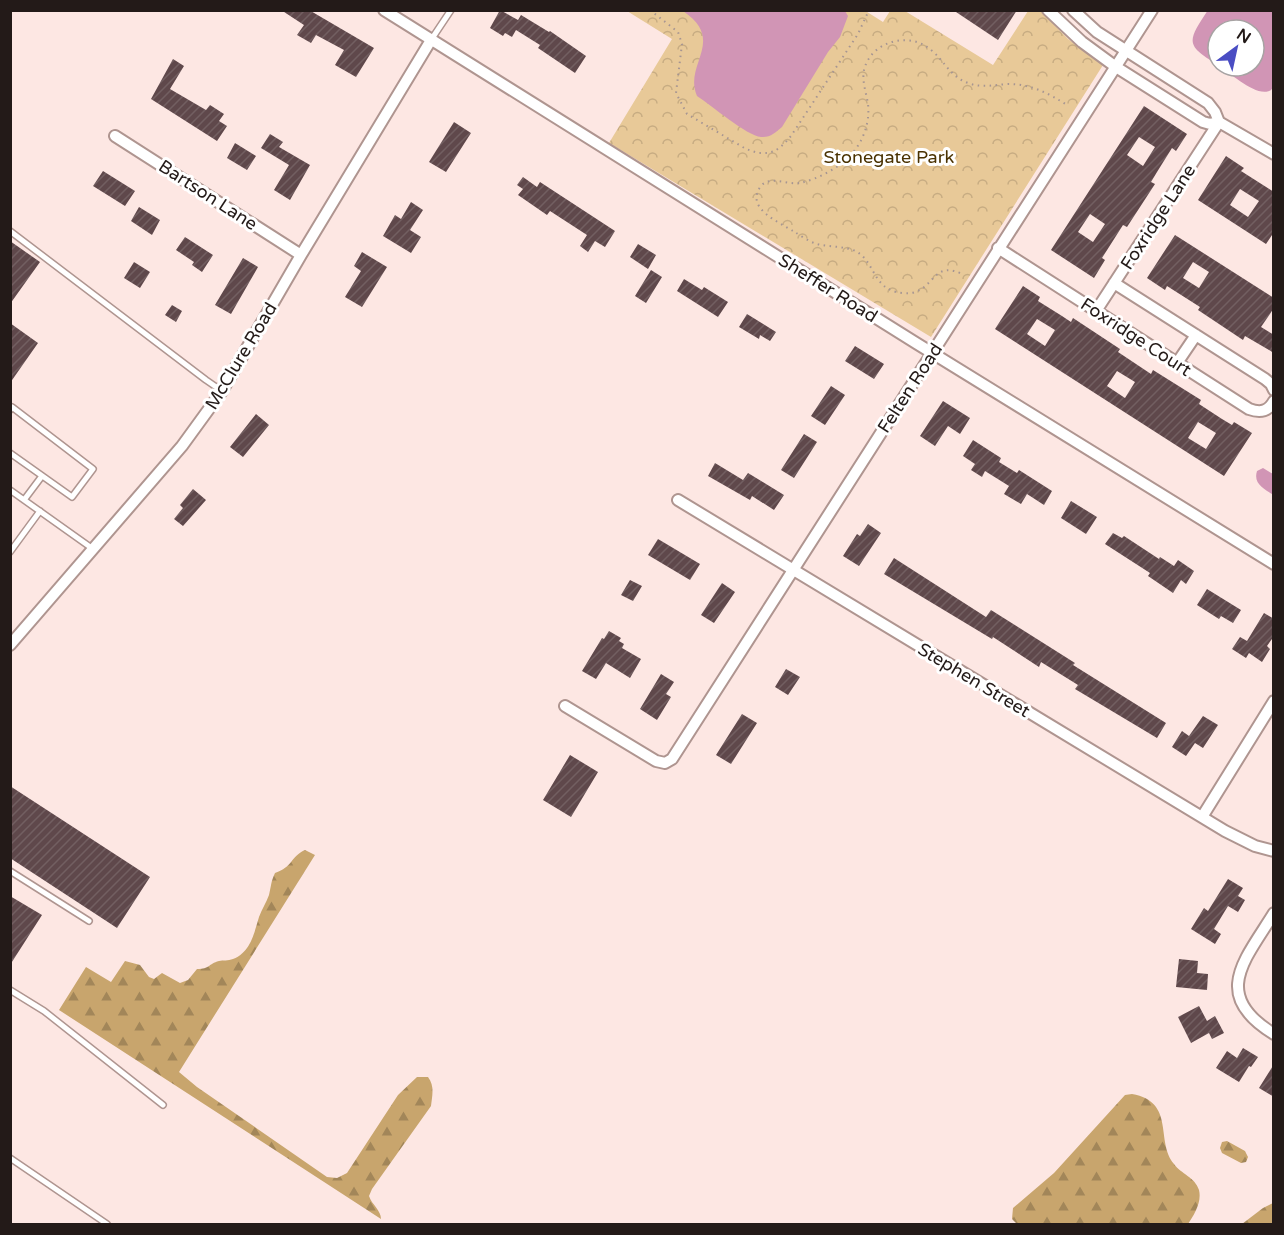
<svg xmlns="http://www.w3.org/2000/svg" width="1284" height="1235" viewBox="0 0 1284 1235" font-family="'Varela Round',sans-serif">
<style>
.forest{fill:url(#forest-firs)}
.park{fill:url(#park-crowns)}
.water{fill:#d195b5}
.building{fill:url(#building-hatch);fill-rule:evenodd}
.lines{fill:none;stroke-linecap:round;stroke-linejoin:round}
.service-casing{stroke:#af9590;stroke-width:8}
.minor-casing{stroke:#af9590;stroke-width:14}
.path{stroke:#a69592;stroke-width:2;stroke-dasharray:1.5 4.5;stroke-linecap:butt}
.service{stroke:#fff;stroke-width:5}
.minor{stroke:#fff;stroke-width:10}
.labels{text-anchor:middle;stroke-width:6;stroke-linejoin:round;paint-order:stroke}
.park-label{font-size:18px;fill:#4a3202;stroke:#fff}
.street-label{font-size:18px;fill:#231a18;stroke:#fff}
</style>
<defs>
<pattern id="forest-firs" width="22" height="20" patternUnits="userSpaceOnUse" patternTransform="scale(1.5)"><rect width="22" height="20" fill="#c8a56d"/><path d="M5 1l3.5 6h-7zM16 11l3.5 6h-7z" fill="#a28659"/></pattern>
<pattern id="park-crowns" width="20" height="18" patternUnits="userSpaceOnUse" patternTransform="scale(1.5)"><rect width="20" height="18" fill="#e8c998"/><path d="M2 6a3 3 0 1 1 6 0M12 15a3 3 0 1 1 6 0" fill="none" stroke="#c7ac82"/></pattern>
<pattern id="building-hatch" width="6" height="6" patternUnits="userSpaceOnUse" patternTransform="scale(1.5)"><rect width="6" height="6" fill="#5f484b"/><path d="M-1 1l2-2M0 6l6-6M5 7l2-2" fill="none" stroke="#725f61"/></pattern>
</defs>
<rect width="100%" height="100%" fill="#fde7e3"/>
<path class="forest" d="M305 850 315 855 179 1072 197 1087 327 1177 337 1178 347 1173 398 1095 417 1077H428C435 1086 432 1096 431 1106L372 1189 369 1196C372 1205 381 1210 381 1219L59 1010 86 967 111 982 125 961 140 965 149 977 154 979 162 973 180 983 188 980 197 969C210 969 208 964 219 961 223 960 228 961 233 959 251 952 254 933 259 917 262 909 266 903 269 895 271 887 271 881 275 873 293 867 290 857 305 850Z
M1132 1094C1176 1102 1155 1141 1174 1164 1181 1174 1195 1177 1199 1190 1202 1202 1194 1215 1188 1224H1017L1012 1219 1013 1208 1054 1173 1125 1095Z
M1227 1141 1245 1151 1248 1157 1246 1162 1241 1163 1222 1153 1220 1148 1222 1142Z
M1273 1203V1224H1242L1263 1208Z"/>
<path class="park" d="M864 10 883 22 890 11H905L993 65 1028 11H1041L1068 39 1103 65 931 337 609 143 672 39 627 11Z"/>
<path class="water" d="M1208 10H1270L1273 13 1274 87C1262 103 1232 74 1219 66H1254V30H1218V65C1185 45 1187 42 1208 10Z
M845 11 848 16 840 37 828 52 782 127C776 132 770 138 761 137 747 136 711 105 697 96 683 64 727 41 683 11Z
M1263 468 1273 474V495C1264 488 1253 484 1257 471Z"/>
<path class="building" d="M281 10H309L374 48 356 77 335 65 344 50 316 35 311 43 297 35 304 25Z
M500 10 518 20 521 15 549 32 550 31 586 56 575 73 538 48 540 45 516 30 512 37 505 33 503 36 490 28Z
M953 10H1017L998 40Z
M173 59 184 66 170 89 206 110 210 105 224 114 219 121 227 126 217 141 151 99Z
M1144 106 1187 134 1176 151 1172 148 1157 172 1151 182 1155 184 1127 227 1123 225 1102 258 1105 260 1094 278 1051 250ZM1139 137 1155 147 1143 166 1127 155ZM1090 214 1105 224 1093 242 1078 232Z
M454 122 471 133 446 172 429 162Z
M270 134 283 142 279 147 310 165 290 200 274 190 289 165 261 148Z
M235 143 256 156 247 170 227 158Z
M1226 156 1244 168 1241 171 1274 192V232L1266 244 1198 200ZM1240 189 1259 201 1248 217 1230 205Z
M103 171 135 191 125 206 93 186Z
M523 177 537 187 540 182 615 231 605 247 595 241 588 252 580 246 587 235 550 211 547 215 518 195 523 189 517 185Z
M411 202 423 210 410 230 421 237 411 253 383 236 395 215 401 219Z
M139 207 160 220 152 235 131 221Z
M1175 235 1274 298V308L1261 327 1274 335V353L1245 336 1243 340 1198 310 1200 307 1167 286 1165 290 1147 278ZM1193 262 1209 272 1199 288 1183 278Z
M185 237 213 255 202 272 192 265 194 262 176 250Z
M10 241 40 262 10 304Z
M638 244 656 255 648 269 630 257Z
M362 252 387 267 362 307 345 297 361 271 354 266Z
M243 258 258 267 231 314 215 305Z
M134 262 150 272 140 288 124 278Z
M651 270 662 277 646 303 635 296Z
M684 279 702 290 704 287 728 302 718 317 677 291Z
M1023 286 1040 297 1038 301 1062 316 1071 322 1073 318 1120 349 1118 352 1151 374 1153 370 1201 400 1199 404 1222 419 1232 425 1234 422 1252 433 1224 476 995 329ZM1037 319 1055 330 1045 346 1027 334ZM1117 371 1135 382 1125 398 1107 386ZM1198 422 1216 433 1206 449 1188 438Z
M172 305 182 311 176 322 165 315Z
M747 314 776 332 770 341 760 335 759 339 739 327Z
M10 323 38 343 10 383Z
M855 346 884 364 874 379 845 361Z
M831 386 845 395 825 425 811 416Z
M943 401 970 418 960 434 948 426 935 446 920 436Z
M256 414 269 425 243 457 230 447Z
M804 434 817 442 794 478 781 470Z
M973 440 1001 458 999 462 1017 473 1019 470 1052 491 1044 505 1027 494 1021 504 1004 494 1009 486 985 471 982 477 971 470 975 464 963 456Z
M715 463 743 480 748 473 784 495 774 510 752 496 750 500 708 476Z
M193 489 206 500 183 526 174 519 183 508 180 505Z
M1071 501 1097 517 1086 534 1061 518Z
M868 524 881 533 859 566 843 556 857 534 860 536Z
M1113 533 1122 538 1124 536 1159 559 1160 557 1174 566 1178 560 1194 571 1186 584 1181 580 1173 593 1148 576 1150 573 1105 544Z
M658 539 700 564 690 580 648 555Z
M894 558 986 617 991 610 1075 663 1073 665 1166 723 1157 738 1075 689 1078 685 1041 662 1039 667 993 637 992 639 884 574Z
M630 580 642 586 633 601 621 595Z
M722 583 735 592 714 623 701 615Z
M1207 589 1241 610 1233 623 1221 616 1219 619 1197 605Z
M1264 613 1274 619V636L1267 646 1270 649 1262 662 1249 653 1246 658 1232 649 1240 637 1247 641Z
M609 631 621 638 619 641 624 644 622 648 641 659 630 678 606 663 596 679 582 671 602 638 604 639Z
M786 669 800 677 788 695 775 687Z
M661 674 674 682 666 694 671 697 657 720 640 709Z
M742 714 757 723 731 764 716 755Z
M1203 716 1218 725 1203 748 1195 743 1186 756 1172 747 1182 731 1189 736Z
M570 755 598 772 571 817 543 800Z
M10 786 150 877 117 928 10 858Z
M1228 879 1243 888 1238 896 1245 900 1238 912 1228 906 1214 929 1221 934 1215 944 1191 929 1204 908 1208 911Z
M10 896 42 915 10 965Z
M1179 959 1198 961 1197 973 1208 974 1207 990 1176 987Z
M1199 1006 1207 1021 1215 1016 1224 1033 1212 1039 1209 1033 1191 1043 1178 1017Z
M1243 1048 1258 1057 1251 1067 1249 1066 1239 1082 1216 1068 1227 1051 1237 1058Z
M1274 1064V1097L1259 1088Z"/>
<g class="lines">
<defs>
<path id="service" d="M431 40 451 10
M10 231 206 380 222 391
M10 410 12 407 93 469 72 497 10 453
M10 490 93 549
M24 500 42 476
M10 552 40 511
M10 871 89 921
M10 990 44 1011 163 1105
M10 1158 107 1224"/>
<path id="minor" d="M384 10 916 343 1274 564
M1048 10 1082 42 1116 67 1203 122 1210 124 1219 122
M1073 10 1097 32 1208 103 1215 112 1219 122 1274 154
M115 136 301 255
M998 248 1249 409C1260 413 1268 412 1274 401
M1114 283 1265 379 1271 384 1274 390
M1096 311 1219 122
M1177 363 1196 335
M678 500 1225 831 1255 846 1274 851
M10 645 182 446 222 391 301 255 431 40
M565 706 656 761 665 763 672 759 1152 10
M1202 817 1274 701
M1274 913C1245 960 1210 995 1274 1034"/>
</defs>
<use href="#service" class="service-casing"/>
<use href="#minor" class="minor-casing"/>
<path class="path" d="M650 10 678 32 682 44 676 93 687 114 746 149 758 153H767L775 151 784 144 791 136 858 34 869 10
M960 273C930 260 934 297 902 293 871 290 876 259 853 250 841 246 829 247 817 244 809 242 800 235 793 231 779 222 744 208 761 186 770 175 787 185 800 183 818 179 842 167 854 151 864 139 870 121 868 104 866 91 860 77 866 64 876 40 911 32 931 50 945 61 949 76 968 83 981 88 994 85 1008 84 1031 84 1048 93 1067 105"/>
<use href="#service" class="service"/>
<use href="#minor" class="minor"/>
</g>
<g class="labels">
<g class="park-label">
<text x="889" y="163">Stonegate Park</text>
</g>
<g class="street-label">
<text transform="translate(208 195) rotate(33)" y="6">Bartson Lane</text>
<text transform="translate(1158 217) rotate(-57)" y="6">Foxridge Lane</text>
<text transform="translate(828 288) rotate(32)" y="6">Sheffer Road</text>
<text transform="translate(1136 337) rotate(33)" y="6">Foxridge Court</text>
<text transform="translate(241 356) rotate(-59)" y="6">McClure Road</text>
<text transform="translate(910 388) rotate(-57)" y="6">Felten Road</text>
<text transform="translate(974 680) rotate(31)" y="6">Stephen Street</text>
</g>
</g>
<rect width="1284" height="1235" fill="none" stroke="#231a18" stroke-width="24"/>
<g transform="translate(1236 48) rotate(33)"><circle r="28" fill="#ffffff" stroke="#a7a3a3" stroke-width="1.5"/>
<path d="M0-4.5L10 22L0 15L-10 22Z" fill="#4a4dc3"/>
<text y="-9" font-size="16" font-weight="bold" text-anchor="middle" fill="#231a18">N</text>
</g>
</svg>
